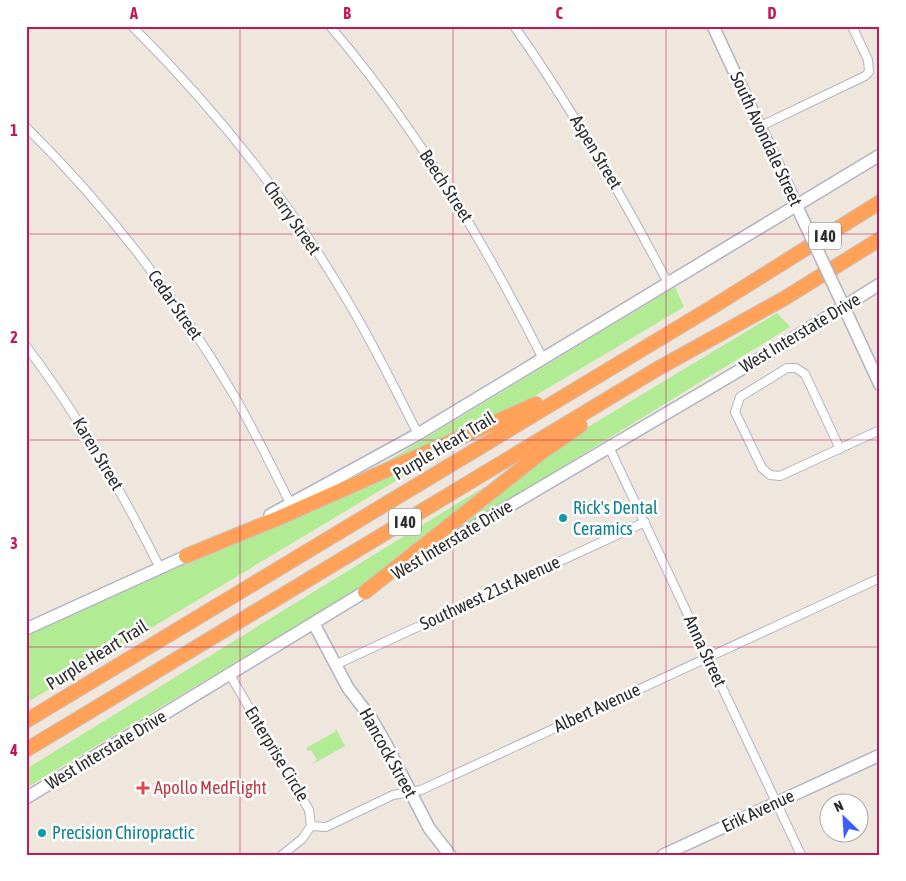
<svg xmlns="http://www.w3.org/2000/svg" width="906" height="881" viewBox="0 0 906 881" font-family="'Asap Condensed',sans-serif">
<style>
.green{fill:#b1eb94}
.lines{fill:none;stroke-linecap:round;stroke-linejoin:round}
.street-casing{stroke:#b1b4c1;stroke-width:10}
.secondary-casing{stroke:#b1b4c1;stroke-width:14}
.highway-casing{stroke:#c8c8c8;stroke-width:16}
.street{stroke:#fff;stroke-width:8}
.secondary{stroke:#fff;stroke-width:11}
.highway{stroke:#ffa158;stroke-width:14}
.secondary-bridge-casing{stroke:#b1b4c1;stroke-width:14;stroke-linecap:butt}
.secondary-bridge{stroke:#fff;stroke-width:11}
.grid{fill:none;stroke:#c2185b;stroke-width:1;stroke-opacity:0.55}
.culture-dot{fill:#0f9aa8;stroke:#fff;stroke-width:2}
.health-dot{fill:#e0444e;stroke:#fff;stroke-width:2}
.labels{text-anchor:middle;stroke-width:5;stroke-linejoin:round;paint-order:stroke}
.shield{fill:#fff;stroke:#6b6b6b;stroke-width:1}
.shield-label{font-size:16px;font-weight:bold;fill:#2c2c2c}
.street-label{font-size:18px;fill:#2c2c2c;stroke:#fff}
.culture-label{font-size:18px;fill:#0d838f;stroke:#fff;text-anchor:start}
.health-label{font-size:18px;fill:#be3a42;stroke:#fff;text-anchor:start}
.neatline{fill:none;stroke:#c2185b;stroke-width:2}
.grid-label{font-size:16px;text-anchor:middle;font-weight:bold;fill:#c2185b}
</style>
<rect width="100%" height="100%" fill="#efe7dd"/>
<path class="green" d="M675 287 684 307 508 412 376 468Z
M777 313 790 327 451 535 448 531 560 444Z
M418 462 419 467 26 703V636L271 525Z
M484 487 486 492 369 582 26 788V769Z
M336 729 345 746 311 765 317 760 311 750 308 751 306 748 335 732Z"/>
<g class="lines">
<defs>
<path id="street" d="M132 26C214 108 288 199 347 300 373 343 395 389 418 434
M330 26C416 127 484 241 543 359
M514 26C572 108 621 194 668 283
M26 127C108 208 177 298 235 397 255 432 273 469 291 505
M759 127 865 76 869 72 868 60 852 26
M26 346C79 416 121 490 160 568
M609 447 801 855
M840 449 805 374 796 368H787L740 397 735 412 762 468 770 475 780 476 880 430
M335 665 645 522
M230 675 309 810 311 826 302 839 282 855
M311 826 326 827 393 795 421 790 880 578"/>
<path id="secondary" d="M713 26 805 224
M836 290 880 385
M270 515 418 434 880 155
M399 571 769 353 880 284
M314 624 348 688 371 718 386 744 429 828 450 855
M26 629 193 553
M26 798 371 588
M663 855 880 755"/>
<path id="highway" d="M186 556 281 517 536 404
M365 592 542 452 580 426
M26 721 714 306 880 202
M26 750 657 369 785 298 880 239"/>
</defs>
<use href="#street" class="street-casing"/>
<use href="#secondary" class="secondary-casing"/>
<use href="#highway" class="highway-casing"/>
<use href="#street" class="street"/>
<use href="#secondary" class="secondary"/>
<use href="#highway" class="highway"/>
<defs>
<path id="secondary-bridge" d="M805 224 836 290"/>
</defs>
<use href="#secondary-bridge" class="secondary-bridge-casing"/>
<use href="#secondary-bridge" class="secondary-bridge"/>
</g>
<path class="grid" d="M240 26V855M453 26V855M666 26V855M26 234H880M26 440H880M26 647H880"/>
<g class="culture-dot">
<circle cx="563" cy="518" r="5"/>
<circle cx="42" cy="833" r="5"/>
</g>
<path class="health-dot" d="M140.5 780.5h5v5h5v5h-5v5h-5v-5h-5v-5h5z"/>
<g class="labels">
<g class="shield">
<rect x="809" y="222.5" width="32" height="27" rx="4"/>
<rect x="389" y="508.5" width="32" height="27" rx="4"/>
</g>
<g class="shield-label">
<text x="825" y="242">I 40</text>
<text x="405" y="528">I 40</text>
</g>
<g class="street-label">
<text transform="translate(766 139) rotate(65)" y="6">South Avondale Street</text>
<text transform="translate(596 152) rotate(59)" y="6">Aspen Street</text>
<text transform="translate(446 186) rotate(57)" y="6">Beech Street</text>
<text transform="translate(292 218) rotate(55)" y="6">Cherry Street</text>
<text transform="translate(175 305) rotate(55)" y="6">Cedar Street</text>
<text transform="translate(800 333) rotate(-31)" y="6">West Interstate Drive</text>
<text transform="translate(444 446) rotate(-31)" y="6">Purple Heart Trail</text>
<text transform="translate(98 454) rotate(59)" y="6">Karen Street</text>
<text transform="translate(452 540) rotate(-31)" y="6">West Interstate Drive</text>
<text transform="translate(490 593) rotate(-25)" y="6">Southwest 21st Avenue</text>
<text transform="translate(705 651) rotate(65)" y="6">Anna Street</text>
<text transform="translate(97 655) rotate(-32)" y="6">Purple Heart Trail</text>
<text transform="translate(597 708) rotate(-25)" y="6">Albert Avenue</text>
<text transform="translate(106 750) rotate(-31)" y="6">West Interstate Drive</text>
<text transform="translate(388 753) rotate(61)" y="6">Hancock Street</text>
<text transform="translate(277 754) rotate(59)" y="6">Enterprise Circle</text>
<text transform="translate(758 811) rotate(-25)" y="6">Erik Avenue</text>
</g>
<g class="culture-label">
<text x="573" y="514">Rick's Dental<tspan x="573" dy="21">Ceramics</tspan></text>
<text x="52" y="839">Precision Chiropractic</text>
</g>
<g class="health-label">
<text x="154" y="794">Apollo MedFlight</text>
</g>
</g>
<rect width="906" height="881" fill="none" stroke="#ffffff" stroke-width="55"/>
<g transform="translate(844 818) rotate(335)"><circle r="24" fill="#ffffff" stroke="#ababab"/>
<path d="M0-4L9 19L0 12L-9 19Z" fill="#3a5eff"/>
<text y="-8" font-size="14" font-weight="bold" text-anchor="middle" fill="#2c2c2c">N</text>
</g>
<rect x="28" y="28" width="850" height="826" class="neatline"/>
<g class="grid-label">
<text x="134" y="19">A</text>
<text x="347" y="19">B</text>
<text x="559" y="19">C</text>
<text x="772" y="19">D</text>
<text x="14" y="136">1</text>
<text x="14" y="343">2</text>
<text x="14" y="549">3</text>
<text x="14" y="756">4</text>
</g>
</svg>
